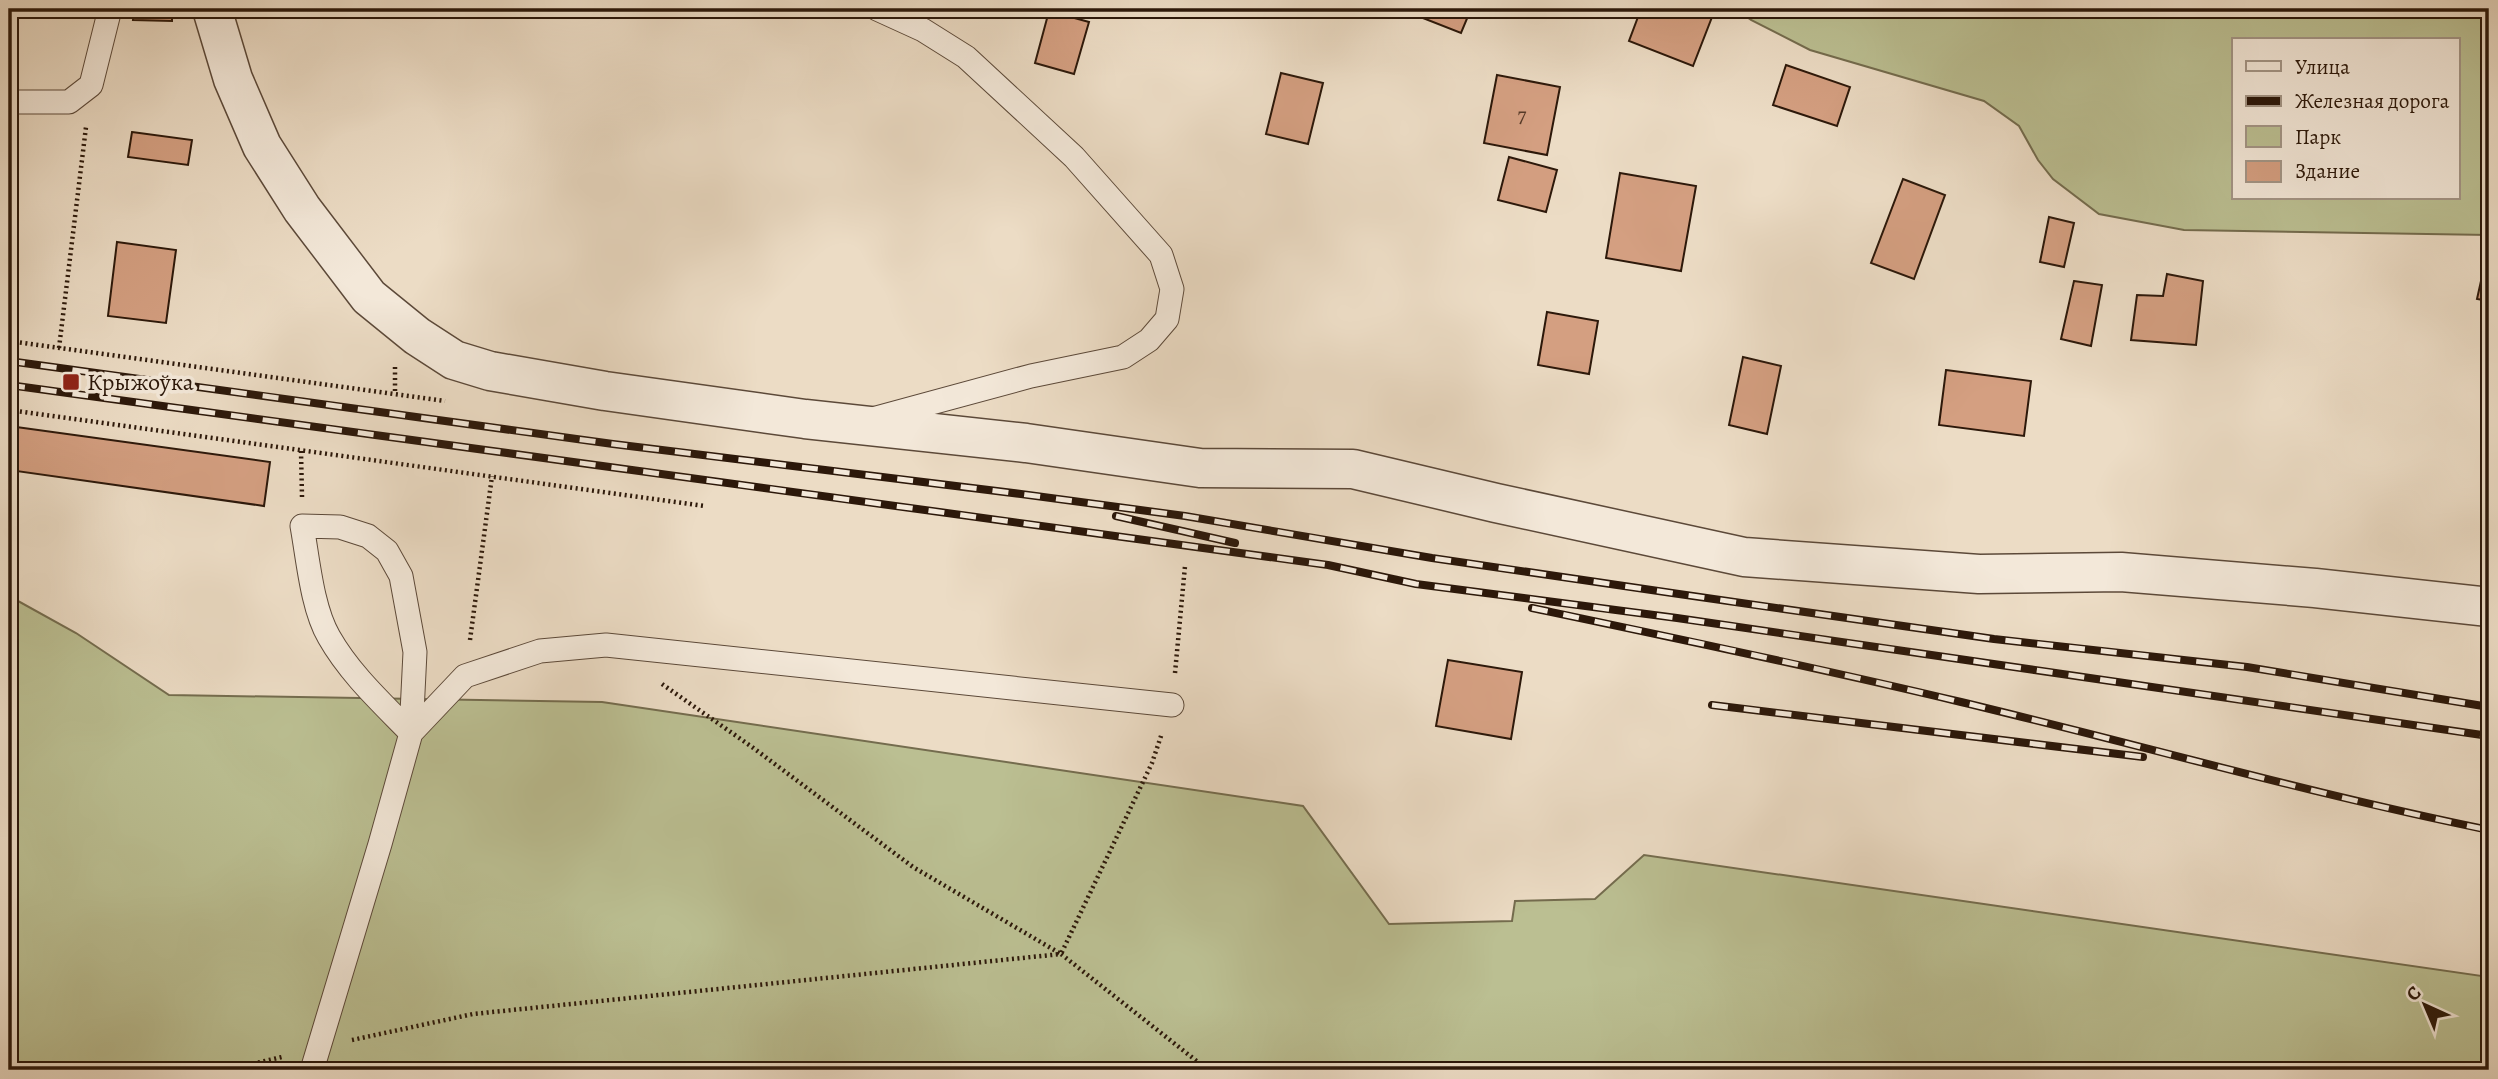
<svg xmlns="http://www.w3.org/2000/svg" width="2498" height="1079" viewBox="0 0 2498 1079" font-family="Alegreya,serif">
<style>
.green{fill:#bbbf92;stroke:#746c4e;stroke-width:2;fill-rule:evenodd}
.building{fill:#d49f81;stroke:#2c180a;stroke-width:2}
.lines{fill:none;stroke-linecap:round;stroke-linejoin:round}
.service-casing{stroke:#5c4939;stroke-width:25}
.minor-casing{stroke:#5c4939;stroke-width:41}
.path{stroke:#2c180a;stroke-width:4.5;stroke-dasharray:2 3.5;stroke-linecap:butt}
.service{stroke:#f3e8d9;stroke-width:23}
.minor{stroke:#f3e8d9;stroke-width:38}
.rail-casing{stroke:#2c180a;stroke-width:8}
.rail{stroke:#f3e8d9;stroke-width:5;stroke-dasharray:16;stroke-linecap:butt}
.poi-dot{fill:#8f2418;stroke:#f3e8d9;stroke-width:2.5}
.labels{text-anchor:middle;stroke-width:7;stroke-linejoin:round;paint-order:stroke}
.number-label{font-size:21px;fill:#563a28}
.poi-label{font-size:24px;fill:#2c180a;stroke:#f3e8d9;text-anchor:start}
</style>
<rect width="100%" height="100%" fill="#ecdcc5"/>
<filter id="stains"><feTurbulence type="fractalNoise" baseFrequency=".00286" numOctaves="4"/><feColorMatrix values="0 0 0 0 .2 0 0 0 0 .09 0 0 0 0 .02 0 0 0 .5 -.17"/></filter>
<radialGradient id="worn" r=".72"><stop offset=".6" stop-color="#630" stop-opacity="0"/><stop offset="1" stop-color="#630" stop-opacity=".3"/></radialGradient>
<path class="green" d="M1736 9H2489V235L2184 230 2099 214 2053 179 2038 160 2019 126 1984 101 1810 50 1751 20ZM2234 40H2458V198H2234Z
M9 596 76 633 169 695 602 702 1303 806 1389 924 1512 921 1515 901 1595 899 1644 855 2489 977V1070H9Z"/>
<path class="building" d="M134 9H172V21L133 20Z
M1400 9H1471L1461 33Z
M1641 9H1691L1712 17 1693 66 1629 41Z
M1049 11 1089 22 1074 74 1035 63Z
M1786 65 1850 87 1837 126 1773 105Z
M1281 73 1323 83 1308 144 1266 134Z
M1497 75 1560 87 1547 155 1484 143Z
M132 132 192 140 188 165 128 157Z
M1509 157 1557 170 1546 212 1498 200Z
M1620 173 1696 186 1681 271 1606 258Z
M1903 179 1945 195 1914 279 1871 263Z
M2049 217 2074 223 2064 267 2040 262Z
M117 242 176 250 166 323 108 316Z
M2485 263H2489V301L2477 299Z
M2167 274 2203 281 2196 345 2131 340 2137 295 2163 296Z
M2074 281 2102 285 2091 346 2061 339Z
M1547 312 1598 321 1589 374 1538 365Z
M1743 357 1781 366 1767 434 1729 425Z
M1946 370 2031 381 2024 436 1939 425Z
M9 426 270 462 264 506 9 470Z
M1448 660 1522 672 1511 739 1436 726Z"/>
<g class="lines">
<defs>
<path id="service" d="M9 102H69L91 85 110 9
M876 418 1031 376 1123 357 1149 340 1167 319 1172 289 1161 255 1074 157 966 57 923 30 877 9
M411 733 465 676 540 651 606 645 1172 705
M312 1070 380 844 411 733 415 652 401 576 387 551 368 536 340 527 302 526C308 559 312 608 329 637 350 674 382 703 411 733"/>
<path id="minor" d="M212 9 233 79 262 146 302 209 369 297 417 336 454 360 490 371 605 391 805 419 1026 443 1200 468 1353 469 1496 503 1744 557 1979 574 2121 572 2315 588 2489 607"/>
</defs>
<use href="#service" class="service-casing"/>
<use href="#minor" class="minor-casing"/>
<path class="path" d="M9 341 445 401
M59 348 86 127
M395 367V394
M9 410 705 506
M301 451 302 497
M470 640 492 476
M1175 673 1185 566
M662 684 752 747 913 867 1061 954 1152 763 1162 733
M352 1040 473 1014 1061 954 1208 1070
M226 1070 282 1057"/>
<use href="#service" class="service"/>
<use href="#minor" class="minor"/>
<defs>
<path id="rail" d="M9 361 613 444 1021 494 1185 516 1432 558 1672 593 1994 639 2247 667 2489 707
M9 385 1328 565 1416 584 1677 618 2489 736
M1116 516 1235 543
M1532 608C1675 638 1819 668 1961 702 2137 744 2311 794 2489 830
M1712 705 2143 757"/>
</defs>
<use href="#rail" class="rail-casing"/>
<use href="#rail" class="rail"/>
</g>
<rect class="poi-dot" x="62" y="373" width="18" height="18" rx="3.5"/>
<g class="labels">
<g class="number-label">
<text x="1522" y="122">7</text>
</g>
<g class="poi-label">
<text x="87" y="390">Крыжоўка</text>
</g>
</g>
<rect width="2498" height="1079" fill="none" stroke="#ecdcc5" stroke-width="35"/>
<rect x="10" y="10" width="2477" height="1058" fill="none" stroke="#2c180a" stroke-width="3.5"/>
<rect x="18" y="18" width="2463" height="1044" fill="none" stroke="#2c180a" stroke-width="2"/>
<rect x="2232" y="38" width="228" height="161" fill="#f3e8d9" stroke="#a39586" stroke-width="2"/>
<rect x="2246" y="61" width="35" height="10" fill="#f3e8d9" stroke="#a39586" stroke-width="2"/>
<text x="2295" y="74" font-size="21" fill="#2c180a">Улица</text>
<rect x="2246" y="96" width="35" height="10" fill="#2c180a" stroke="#a39586" stroke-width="2"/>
<text x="2295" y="108" font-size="21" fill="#2c180a">Железная дорога</text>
<rect x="2246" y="126" width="35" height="21" fill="#bbbf92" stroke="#a39586" stroke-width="2"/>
<text x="2295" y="144" font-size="21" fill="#2c180a">Парк</text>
<rect x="2246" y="161" width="35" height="21" fill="#d49f81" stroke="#a39586" stroke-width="2"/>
<text x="2295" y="178" font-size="21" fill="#2c180a">Здание</text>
<g transform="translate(2425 1005) rotate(316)" stroke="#f3e8d9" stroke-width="5" paint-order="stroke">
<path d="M0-5L12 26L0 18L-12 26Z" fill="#2c180a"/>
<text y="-10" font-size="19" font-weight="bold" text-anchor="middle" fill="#2c180a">С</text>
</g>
<rect width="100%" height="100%" filter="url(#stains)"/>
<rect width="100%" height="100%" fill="url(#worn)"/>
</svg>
